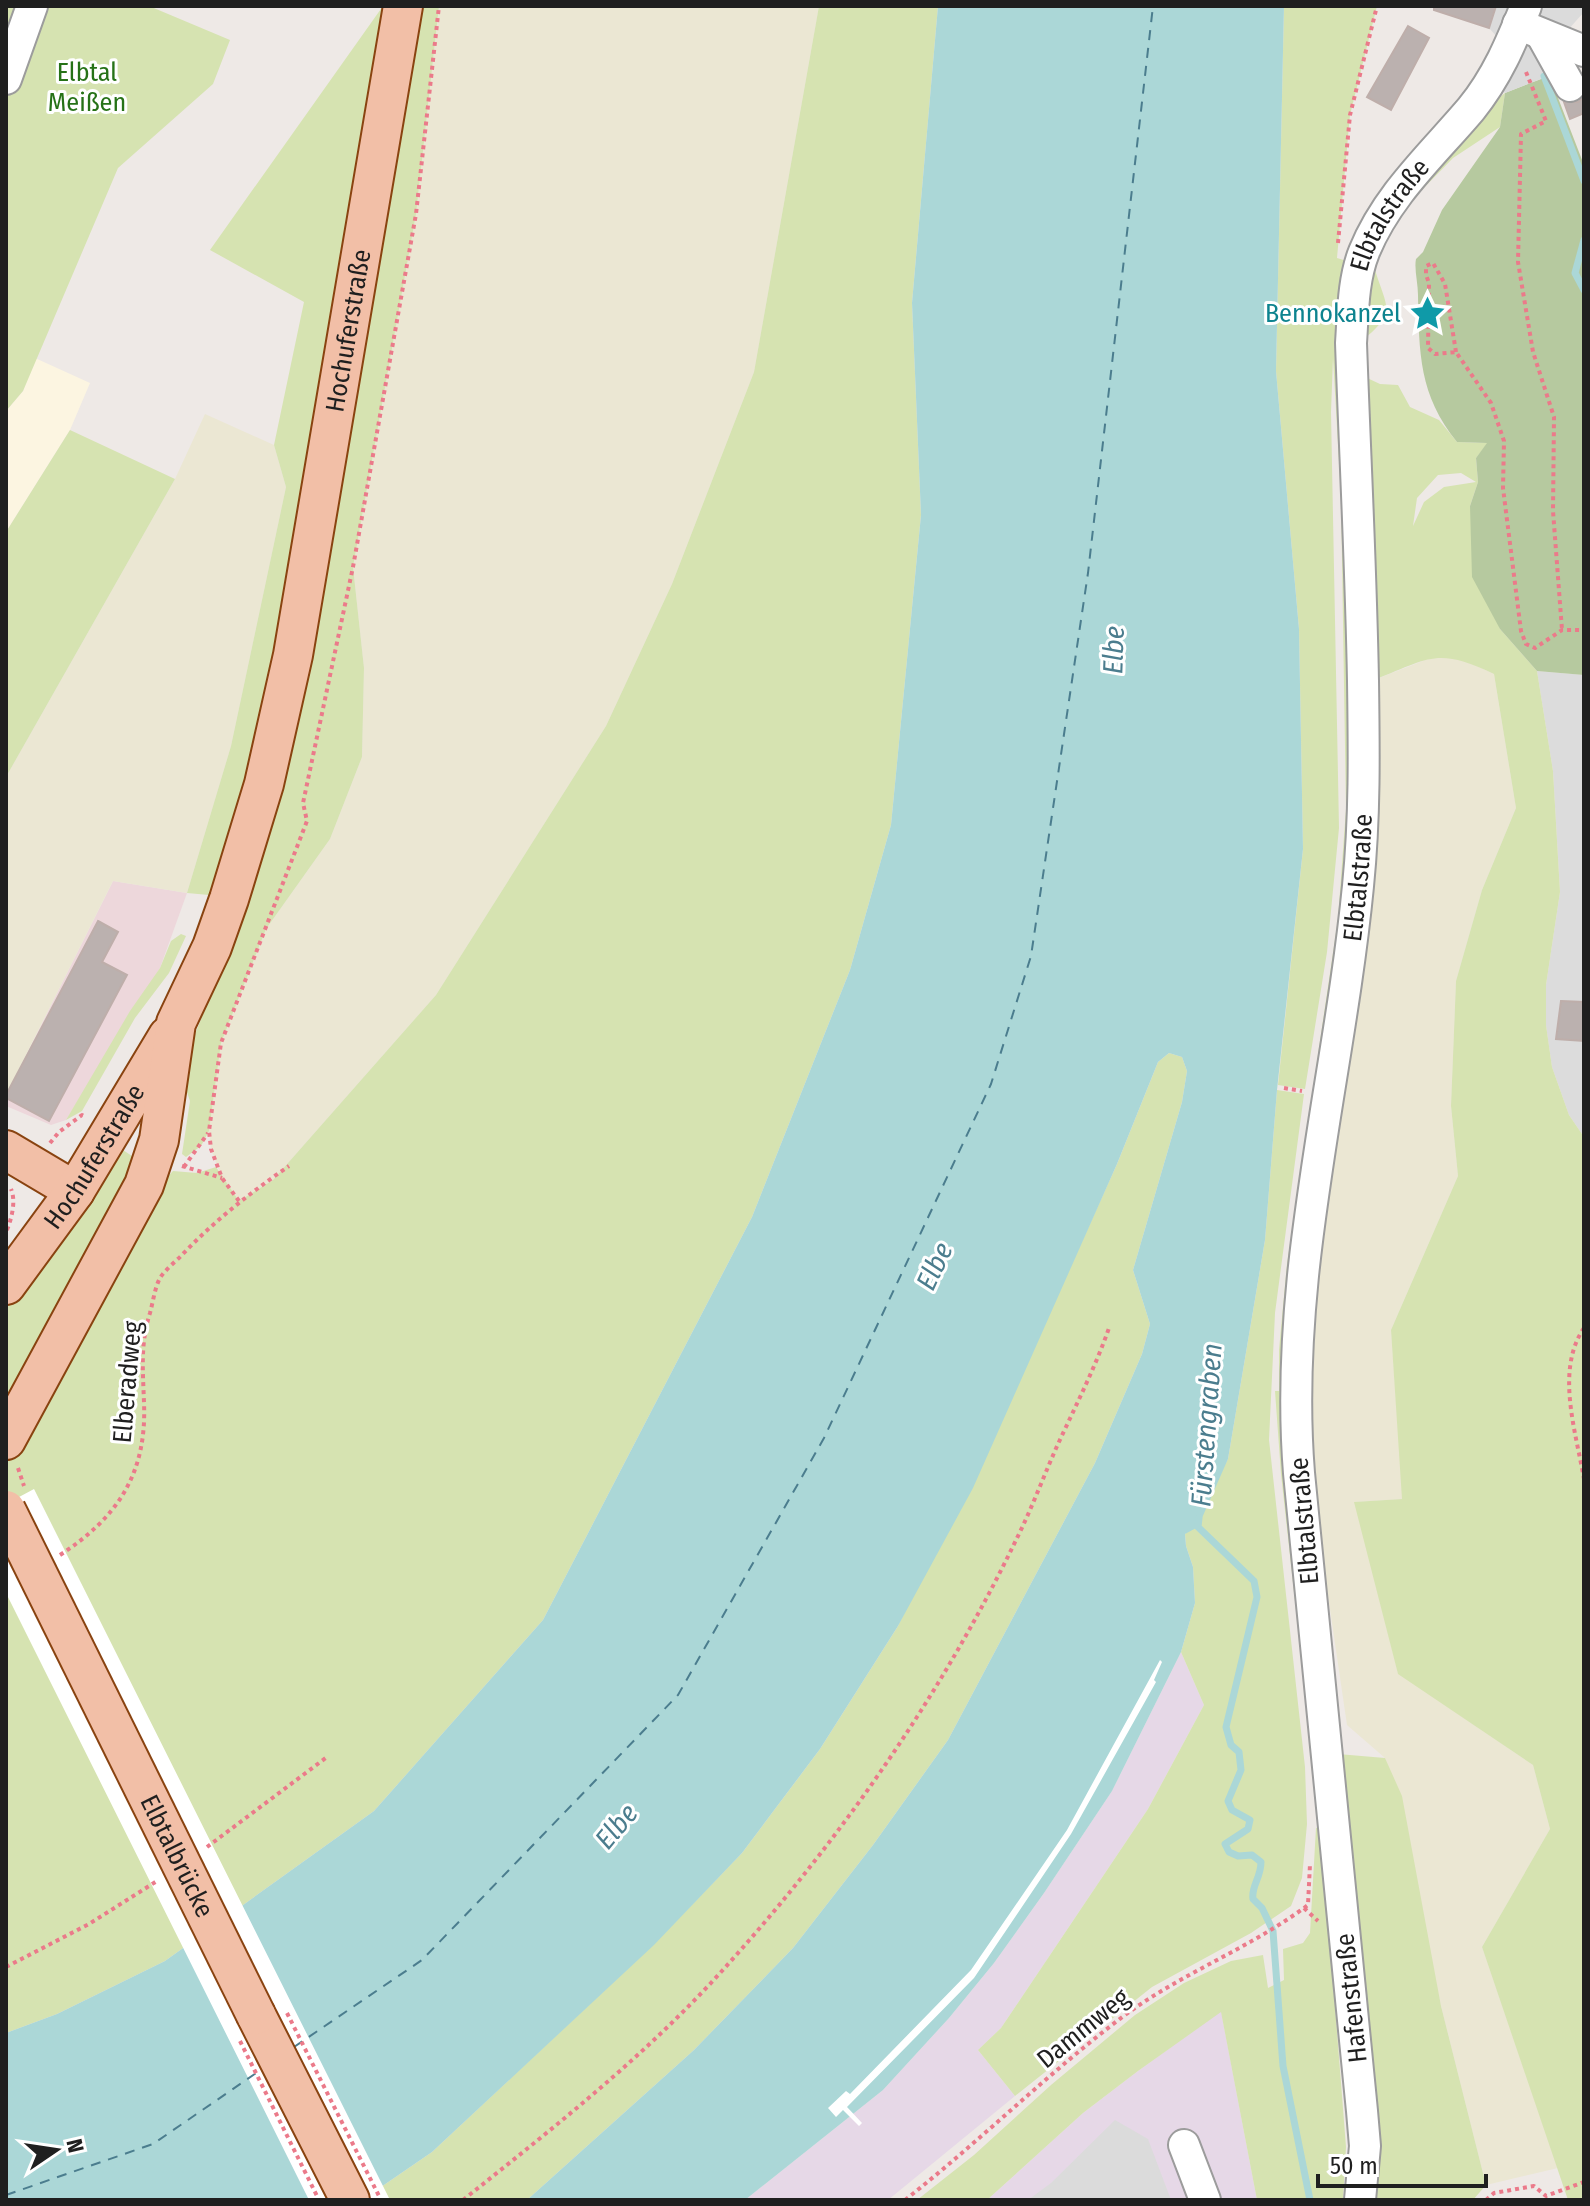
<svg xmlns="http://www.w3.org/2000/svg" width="1590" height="2206" viewBox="0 0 1590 2206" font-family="'Fira Sans Condensed',sans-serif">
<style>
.residential{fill:#dcdcdc}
.commercial{fill:#edd7db}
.industrial{fill:#e6d8e7}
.education{fill:#fcf5e1}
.farmland{fill:#ebe7d3}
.grass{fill:#d6e3b1;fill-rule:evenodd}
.forest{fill:#b6c99f}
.parking{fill:#dbdbdb}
.water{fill:#abd7d7}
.pier{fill:#fff}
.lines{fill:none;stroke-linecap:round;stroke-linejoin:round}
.stream{stroke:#abd7d7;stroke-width:7}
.ferry{stroke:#4b7d8e;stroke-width:2;stroke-dasharray:10 8;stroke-linecap:butt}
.building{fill:#bbb1af;stroke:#beaeaa;stroke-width:2}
.minor-casing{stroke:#9c9c9c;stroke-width:34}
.major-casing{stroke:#894310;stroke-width:42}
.path{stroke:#eb7a8a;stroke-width:4;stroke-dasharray:4 4;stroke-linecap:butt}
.minor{stroke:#fff;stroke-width:30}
.major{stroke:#f2bfa7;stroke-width:38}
.major-bridge-casing{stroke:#894310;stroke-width:42;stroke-linecap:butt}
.path-bridge{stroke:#eb7a8a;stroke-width:4;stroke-dasharray:4 4;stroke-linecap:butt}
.major-bridge{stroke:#f2bfa7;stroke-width:38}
.labels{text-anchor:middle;stroke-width:6;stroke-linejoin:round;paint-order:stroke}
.park-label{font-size:26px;fill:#267217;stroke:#fff}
.street-label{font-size:26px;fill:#1f1f1f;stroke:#fff}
.culture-label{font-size:26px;fill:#0d838f;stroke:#fff;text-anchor:end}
.water-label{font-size:28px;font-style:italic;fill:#4b7d8e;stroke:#fff}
</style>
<rect width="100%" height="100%" fill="#eee9e6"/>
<path class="residential" d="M1537 671 1584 675V1137L1569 1115 1552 1067 1546 1025V985L1560 892 1553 771Z"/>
<path class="commercial" d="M113 881 187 893 160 968 66 1120 51 1125 6 1106V1095Z"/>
<path class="industrial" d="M1181 1652 1204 1705 1148 1809 1001 2028 978 2050 1015 2096 888 2200H745L883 2090 949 2018 994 1963 1044 1893 1112 1791Z
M1221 2011 1257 2200H987L1083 2113 1138 2071Z"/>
<path class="education" d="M35 358 90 383 70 430 6 532V411L23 391Z"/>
<path class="farmland" d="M439 6H819L754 372 672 584 606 726 436 995 273 1180 239 1201 222 1178 211 1149 209 1131 221 1043 266 929 330 839 362 757 364 668 353 567 416 214Z
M205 414 274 445 286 487 231 746 187 893 113 881 6 1095V777L175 479Z
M1433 657 1462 659 1494 674 1516 808 1482 890 1456 981 1451 1106 1458 1176 1391 1330 1403 1499 1355 1502 1398 1673 1533 1765 1550 1829 1482 1947 1558 2168 1486 2185 1441 2006 1385 1758 1347 1725 1321 1548 1309 1428V1357L1319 1270 1361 977 1374 680Z"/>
<path class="grass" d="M6 6H149L230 40 213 84 118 168 23 391 6 411Z
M383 6H387L259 765 209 895 187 893 231 746 286 487 274 445 304 302 210 250Z
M417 6H439L416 214 353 567 364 668 362 757 330 839 266 929 221 1043 209 1131 201 1146 186 1157 182 1154 190 1101 180 1072 246 906Z
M819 6H938L912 303 921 515 891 825 850 970 752 1217 543 1620 374 1811 165 1961 57 2014 6 2033V1454L32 1424 155 1205 164 1180 173 1171 197 1173 216 1167 239 1201 273 1180 436 995 606 726 672 584 754 372Z
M1284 6H1377L1350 115 1337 258 1350 262 1356 791 1303 1209 1315 1783 1281 1474 1275 1391H1279V1350L1287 1264 1338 919 1346 809 1341 497 1333 358 1331 412 1339 828 1327 952 1305 1089 1278 1085 1303 849 1299 629 1276 371Z
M1505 93 1500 127 1453 158 1416 196 1392 230C1418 184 1463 125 1505 93Z
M1375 270C1387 309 1397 311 1363 340Z
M1365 377 1380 384 1398 385 1410 407 1439 420 1457 442 1488 443 1476 458 1478 482 1470 506 1500 629 1537 671 1553 771 1560 892 1546 985V1025L1552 1067 1569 1115 1584 1137V2200H1568L1482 1947 1550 1829 1533 1765 1398 1674 1354 1502 1402 1499 1391 1330 1458 1176 1451 1106 1456 981 1482 890 1516 808 1494 674C1437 647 1430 658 1374 680ZM1461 473 1476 482 1444 487 1424 502 1413 526 1417 498 1438 475Z
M70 430 175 479 6 777V532Z
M181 934 186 936 169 973 135 1018 82 1111 66 1120 130 1011 160 968 171 941Z
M1169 1053 1182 1057 1187 1071 1182 1102 1133 1270 1150 1324 1142 1354 1095 1463 948 1740 873 1845 793 1948 694 2050 527 2200H362L432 2152 653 1945 742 1853 820 1749 898 1626 1069 1270 1117 1164 1158 1062Z
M1277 1090 1304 1094 1275 1313 1269 1440 1305 1767 1307 1824 1302 1878 1291 1906 1251 1933 1152 1987 1015 2096 978 2050 1001 2028 1148 1809 1204 1705 1181 1652 1195 1603 1193 1567 1186 1546 1185 1534 1190 1529 1228 1459 1265 1240Z
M120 1148 141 1162 6 1412V1309L37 1271Z
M1338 1754 1385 1758 1402 1796 1441 2006 1486 2185 1473 2200H1375L1379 2146Z
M1321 1827 1346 2147 1343 2200H1257L1221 2012 1138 2071 1083 2113 987 2200H917L974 2155 1051 2085 1135 2015 1184 1983 1231 1961 1263 1955 1268 1988 1284 1980 1283 1949 1303 1943 1310 1933 1316 1828Z"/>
<path class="forest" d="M1548 72 1584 165V675L1537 671 1500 629 1472 577 1470 506 1478 482 1476 458 1487 443 1457 442C1419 395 1419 353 1418 295 1418 283 1414 269 1416 259L1423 252 1442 210 1500 127 1505 93 1541 79Z"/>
<path class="parking" d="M1496 6H1584V12L1567 31V52L1541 79 1505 93 1491 81 1509 50 1489 28Z
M1115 2120 1148 2139 1171 2200H1028L1051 2183Z"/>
<path class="water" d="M938 6H1284L1276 371 1299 629 1303 849 1277 1090 1265 1240 1228 1459 1198 1527 1185 1534 1186 1546 1193 1567 1195 1603 1181 1652 1112 1791 1044 1893 994 1963 949 2018 883 2090 745 2200H527L694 2050 793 1948 873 1845 948 1740 1095 1463 1142 1354 1150 1324 1133 1270 1182 1102 1187 1071 1182 1057 1169 1053 1158 1062 1117 1164 973 1488 898 1626 820 1749 742 1853 654 1945 432 2152 362 2200H6V2033L57 2014 165 1961 374 1811 543 1620 752 1217 850 970 891 825 921 515 912 303Z"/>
<path class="pier" d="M34 1489 390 2200H309L6 1593V1504Z
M1160 1660 1162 1662 1154 1680 1156 1682 1071 1834 974 1978 847 2107 862 2123 859 2126 843 2110 836 2117 828 2108 846 2091 850 2094 971 1970 1067 1830Z"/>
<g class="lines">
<path class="stream" d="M1544 76 1584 181
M1584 240 1575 273 1584 290
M1199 1518 1198 1527 1254 1581 1257 1597 1226 1727 1231 1745 1239 1752 1241 1770 1228 1801 1232 1810 1250 1820 1248 1829 1225 1844 1229 1852 1238 1856 1252 1855 1261 1862C1261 1878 1251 1886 1253 1899L1262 1908 1273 1931 1283 2066 1310 2200"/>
<path class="ferry" d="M294 2047 422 1960 678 1695 824 1438 991 1084 1031 956 1088 573 1153 6
M6 2195 153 2144 262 2069"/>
</g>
<path class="building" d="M1434 6H1496L1489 28 1434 10Z
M1408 26 1429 38 1391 110 1367 97Z
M1584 97V113L1570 119 1564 102H1578Z
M98 921 118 932 102 962 127 975 49 1121 6 1098V1095Z
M1561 1001 1584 1002V1041L1556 1039Z"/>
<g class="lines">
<defs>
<g id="minor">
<path d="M1518 24 1584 51"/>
<path d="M1541 34 1570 86"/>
<path d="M6 79 32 6"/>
<path d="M1184 2145 1205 2200"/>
<path id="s1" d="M1360 2200 1365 2146 1362 2111 1299 1473C1283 1275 1339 1081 1358 886 1365 817 1364 750 1363 681 1361 568 1355 456 1351 343 1353 314 1353 279 1364 252 1387 195 1433 154 1471 109 1497 77 1511 43 1526 6"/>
</g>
<g id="major">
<path d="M6 1150 75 1191"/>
<path id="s2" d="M6 1285 75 1191 168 1036"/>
<path id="s3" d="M6 1440 144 1185 159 1140 176 1023 212 947 229 899 264 784 293 655 403 6"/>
<path d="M256 2015 350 2200"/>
</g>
</defs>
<use href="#minor" class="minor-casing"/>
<use href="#major" class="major-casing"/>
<path class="path" d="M1526 72 1546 121 1521 134 1518 262 1533 352 1554 417 1553 511 1562 630
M1338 243 1350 115 1377 6
M1456 352 1445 284 1433 263 1426 266V275L1429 283 1428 348 1435 354 1456 352 1491 403 1504 441 1503 488 1521 631 1526 644 1535 648 1562 630H1584
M1284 1088 1302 1091
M50 1143 59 1132 82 1115 86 1117
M182 1166 222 1178
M184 1167 208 1133
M239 1201 222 1178 211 1149 209 1131 221 1043 307 821 303 803 353 567 416 214 439 6
M7 1230C12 1217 16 1201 11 1189
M1584 1328C1555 1370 1576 1432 1584 1479
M18 1468 24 1486
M60 1555C117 1518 147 1474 144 1403 143 1371 140 1344 150 1313 153 1302 155 1287 160 1278 165 1270 175 1262 181 1256 214 1221 250 1193 289 1166
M207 1847 327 1757
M1304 1908 1318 1921
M6 1967 89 1924 157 1881
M463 2200C552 2129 644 2057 721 1972 839 1842 941 1696 1017 1538 1032 1508 1044 1475 1058 1444 1076 1405 1095 1368 1109 1328
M905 2200C979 2142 1046 2075 1121 2018 1178 1975 1246 1950 1304 1908L1308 1905 1310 1864
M1486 2200 1494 2193 1534 2186 1546 2196 1584 2182"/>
<use href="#minor" class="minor"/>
<use href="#major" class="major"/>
<defs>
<g id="major-bridge">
<path id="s4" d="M6 1510 256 2015"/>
</g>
</defs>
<use href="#major-bridge" class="major-bridge-casing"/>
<path class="path-bridge" d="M287 2013 381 2200
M240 2041 319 2200"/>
<use href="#major-bridge" class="major-bridge"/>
</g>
<defs>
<symbol id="sight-bare" viewBox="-9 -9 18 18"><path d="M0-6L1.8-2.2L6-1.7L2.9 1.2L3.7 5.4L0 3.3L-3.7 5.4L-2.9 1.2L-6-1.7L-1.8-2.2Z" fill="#0f9aa8" stroke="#fff" stroke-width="2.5" paint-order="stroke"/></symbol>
</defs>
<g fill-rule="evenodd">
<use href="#sight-bare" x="1402" y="288" width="51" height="51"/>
</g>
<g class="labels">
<g class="park-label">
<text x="87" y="81">Elbtal<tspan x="87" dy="30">Meißen</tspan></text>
</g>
<g class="street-label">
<text dy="9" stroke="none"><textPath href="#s1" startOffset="2002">Elbtalstraße</textPath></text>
<text dy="9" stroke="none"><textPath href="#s3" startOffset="1172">Hochuferstraße</textPath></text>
<text dy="9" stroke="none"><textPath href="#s1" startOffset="1330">Elbtalstraße</textPath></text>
<text dy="9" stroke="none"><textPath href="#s2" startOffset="156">Hochuferstraße</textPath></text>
<text transform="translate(127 1382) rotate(-85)" y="9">Elberadweg</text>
<text transform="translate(1304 1521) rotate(-95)" y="9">Elbtalstraße</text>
<text dy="9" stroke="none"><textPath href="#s4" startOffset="386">Elbtalbrücke</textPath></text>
<text transform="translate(1351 1998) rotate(-96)" y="9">Hafenstraße</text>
<text transform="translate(1083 2028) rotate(-39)" y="9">Dammweg</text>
</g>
<g class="culture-label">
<text x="1401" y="322">Bennokanzel</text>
</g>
<g class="water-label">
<text transform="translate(1113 650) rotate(-88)" y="10">Elbe</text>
<text transform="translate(934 1266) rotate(-65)" y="10">Elbe</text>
<text transform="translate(1206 1425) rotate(-86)" y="10">Fürstengraben</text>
<text transform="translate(616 1826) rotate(-50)" y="10">Elbe</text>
</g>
</g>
<rect width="1590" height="2206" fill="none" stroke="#1f1f1f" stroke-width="16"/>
<g transform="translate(56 2150) rotate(77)" stroke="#ffffff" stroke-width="6" paint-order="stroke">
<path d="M0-6L14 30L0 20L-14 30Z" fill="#1f1f1f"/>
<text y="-12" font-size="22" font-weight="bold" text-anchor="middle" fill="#1f1f1f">N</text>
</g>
<path d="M1318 2174v12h168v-12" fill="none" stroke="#1f1f1f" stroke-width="4"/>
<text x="1330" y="2174" font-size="24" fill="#1f1f1f" stroke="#ffffff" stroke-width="6" paint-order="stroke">50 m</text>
</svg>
